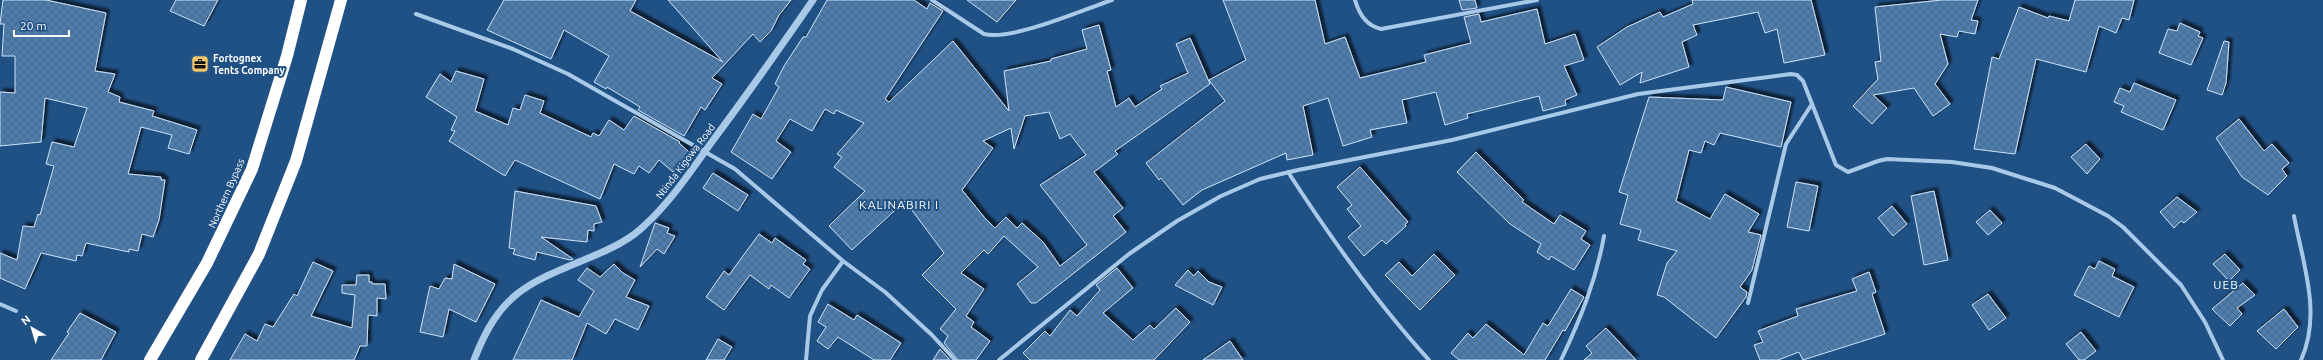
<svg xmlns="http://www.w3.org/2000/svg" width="2323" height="360" viewBox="0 0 2323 360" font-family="Ubuntu,sans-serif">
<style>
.building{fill:url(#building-cross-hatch);stroke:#cde2f7;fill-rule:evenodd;filter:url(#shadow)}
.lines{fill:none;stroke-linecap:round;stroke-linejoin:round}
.minor{stroke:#a9c9e9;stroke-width:4}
.tertiary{stroke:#a9c9e9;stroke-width:7}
.motorway{stroke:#fff;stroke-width:12}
.labels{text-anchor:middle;stroke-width:4;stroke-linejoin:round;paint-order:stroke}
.poi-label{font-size:10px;font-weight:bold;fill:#fff;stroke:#205185;text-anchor:start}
.street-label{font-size:10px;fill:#fff;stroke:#205185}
.quarter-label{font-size:12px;letter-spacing:1px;fill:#fff;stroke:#205185}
</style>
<defs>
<pattern id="building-cross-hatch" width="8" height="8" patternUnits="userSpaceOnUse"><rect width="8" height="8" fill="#4d7daf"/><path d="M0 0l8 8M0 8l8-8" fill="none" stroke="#4d6782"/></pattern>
<filter id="shadow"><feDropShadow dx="3.5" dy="-3.5" stdDeviation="1" flood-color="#0009"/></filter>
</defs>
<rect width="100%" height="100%" fill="#205185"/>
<path class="building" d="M3 0H46L106 13 95 71 115 74 108 92 120 97 119 102 154 111 152 116 197 130 189 154 168 148 172 135 141 127 128 174 161 177V180H165L159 220 153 237 142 234 138 251 129 249V252L86 243 82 256 77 255 76 261 41 253 25 289 0 278V253L17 260 23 226 34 227 38 214 40 215 54 166 46 164 52 142 74 147 87 108 45 98 41 142 0 146V92L15 93V56H2L4 24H0Z
M176 0H218L204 26 170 11Z
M504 0H636L630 11 723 62 668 0H791L779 15 771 31 760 42 753 34 712 78 722 84 705 110 701 107 684 136 638 110 640 107 607 87 606 89 594 82 609 56 564 30 551 59 487 30Z
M827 0H914L927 9 930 3 943 11 885 99 889 102 953 41 1009 111 1004 71 1051 61V59L1087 49 1082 30 1099 25 1111 70 1107 71 1116 107 1129 98 1135 107 1162 89 1160 86 1188 73 1176 44 1190 38 1210 84 1115 151 1118 154 1094 172 1123 208 1113 216 1126 232 1036 303H1031L1017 284 1038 267 1004 236 988 254 984 250 961 273 984 289 966 316 974 322 971 327 990 341 976 360H958L944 343 948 336 940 329 956 309 922 275 944 253 905 201 852 250 829 226 865 191 834 167 842 157 837 154 864 123 836 110 834 114 825 109 812 131 790 119 776 141 791 152 772 179 731 152 753 114 761 119 779 87 775 84 784 66 803 37H806ZM1049 112 1060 139 1070 134 1086 155 1040 185 1087 245 1060 266 1043 242 1022 223 1017 228 1006 217 995 228 984 217 962 190 993 148 983 141 1011 128 1014 149 1025 116Z
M967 0H1016L997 22Z
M1223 0H1315L1325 44 1345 37 1360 78 1426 62 1424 55 1471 43 1464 17 1479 14 1481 22 1537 9 1545 44 1575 34 1584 60 1564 66 1577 95 1565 100 1566 105 1543 111 1539 96 1467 114 1468 118 1445 125 1436 92 1402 100 1407 123 1370 130 1372 137 1343 146 1328 98 1303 106 1313 155 1287 160 1286 153 1202 190 1183 205 1161 178 1159 180 1146 163 1225 101 1209 80 1246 60Z
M1459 0H1475L1477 8 1462 10Z
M1692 0H1811L1825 55 1784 63 1777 29 1765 33 1758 12 1693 25 1697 35 1682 42 1689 67 1640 83 1642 72 1620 85 1597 47 1627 27 1660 12 1663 17 1693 4Z
M1942 0H1978L1971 20 1978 21 1975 34 1959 31 1957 37 1940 34 1948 64 1935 84 1950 104 1933 116 1914 88 1873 95 1887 108 1872 124 1853 106 1878 79 1875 62 1881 61 1875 7Z
M2075 0H2134L2129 20 2122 18 2116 33 2099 26 2086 72 2036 59 2015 154 1974 149 1992 57 1999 59 2019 7 2048 18 2049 16 2069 21Z
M2180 23 2200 32 2198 36 2203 38 2191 65 2159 53 2168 29 2177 31Z
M2224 41 2229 42 2226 83 2222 95 2207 90Z
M456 71 484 79 475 111 508 125 513 108 520 110 525 95 544 101 540 113 591 137 593 133 599 136 609 120 624 130 634 116 680 142 679 143 689 152 673 172 659 160 649 173 639 166 634 174 614 164 600 199 515 160 505 176 449 141 455 131 451 130 457 117 426 97 440 74 451 82Z
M2134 83 2176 100 2163 130 2121 112 2124 106 2114 102 2120 88 2130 92Z
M1726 87 1791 102 1781 147 1720 133 1714 145 1705 141 1701 153 1689 150 1676 201 1710 219 1725 194 1759 214 1748 232 1761 235 1752 270 1740 287 1747 292 1746 297 1716 338 1664 297 1657 295 1667 263 1677 251 1638 240 1641 230 1620 224 1628 195 1619 192 1649 97 1723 100Z
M2239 119 2264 151 2272 144 2289 163 2282 169 2287 176 2268 195 2242 177 2216 138Z
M2086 144 2100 159 2087 174 2071 157Z
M1476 152 1524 200 1522 202 1554 224 1560 215 1586 231 1581 239 1590 245 1574 270 1551 256 1549 260 1537 252 1541 244 1510 224 1457 172Z
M1360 167 1408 222 1405 224 1406 226 1386 244 1382 240 1364 256 1348 237 1361 226 1347 209 1352 205 1337 187Z
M713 173 748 195 738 211 703 188Z
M1796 182 1818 186 1809 231 1787 227Z
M515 191 596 206 602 222 594 224V231L588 230 587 242 541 237 573 259 570 260 537 252 535 260 513 254 515 249 509 248Z
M1934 191 1948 260 1924 265 1911 196Z
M2177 197 2197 212 2184 223 2181 221 2174 228 2160 212Z
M1892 206 1907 224 1893 236 1878 218Z
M1990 210 2002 223 1988 235 1976 222Z
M655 223 669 228 667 233 675 236 664 254 657 249 640 267Z
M759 234 772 243 775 238 806 260 803 264 810 269 789 298 771 285 769 289 750 275 724 310 706 297 724 271 729 275Z
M1434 254 1455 275 1420 310 1385 275 1399 262 1412 276Z
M2225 254 2240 270 2229 281 2213 264Z
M2099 261 2115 269 2112 276 2134 287 2119 317 2074 295 2089 266 2095 269Z
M313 262 333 271 311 316 352 328 355 295 342 293V285H356L357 275H369V282H372V284H385L386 299 377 298V316L368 315 367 346H360L354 360H230L245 334 257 341 265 324 273 327 294 294 297 296Z
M454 264 495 284 476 322 449 309 443 337 420 332 430 286 439 289 445 278 452 279Z
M614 264 623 273 635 280 626 297 649 306 638 330 615 319 606 334 587 323 572 360H513L541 300 579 317 594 291 578 280 587 268 600 277Z
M1117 268 1133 288 1103 313 1133 340 1150 325 1154 329 1176 308 1190 322 1154 360H1030L1023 353 1045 331 1050 336 1070 310 1077 316 1100 290 1096 285Z
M1188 270 1194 276 1198 271 1209 282 1222 287 1213 305 1175 285Z
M1869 272 1876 292 1872 294 1885 334 1803 360 1799 352 1778 360H1760L1754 345 1763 342 1758 331 1798 316 1796 309 1857 291 1852 279Z
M2243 283 2255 295 2237 308 2242 314 2230 326 2212 309Z
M1571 289 1584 297 1583 299 1565 331 1563 330 1545 360H1459L1451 353 1468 333 1473 338 1486 324 1524 355 1543 323 1548 326Z
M1988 294 2006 318 1989 330 1972 305Z
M828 304 854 320 857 315 901 343 890 360H874L838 337 828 349 817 341 826 327 818 322Z
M2284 309 2298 327 2276 349 2257 331Z
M80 313 116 332 101 360H51L69 333 67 332Z
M1606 328 1636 360H1584L1592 353 1586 346Z
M2081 332 2096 351 2084 360H2079L2066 344Z
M718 339 732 347 724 360H706Z
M1230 341 1243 360H1203Z
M940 349 950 360H933Z"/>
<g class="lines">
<path class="minor" d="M932 0 984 34C1012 41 1082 10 1112 0
M1355 0C1359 14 1367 26 1381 29L1537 0
M416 14 513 49 568 74 735 169 843 261 885 292 932 335 955 360
M1288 172C1330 237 1376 302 1429 360
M2294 216C2303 264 2322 314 2301 360
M1748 303 1786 144 1812 104
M0 304 16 311
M806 360 810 316 822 290 843 261
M999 360 1129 254 1177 221 1221 196 1260 179 1298 170 1452 140 1638 94 1791 74 1797 75 1803 81 1836 165 1848 172 1878 161 1887 159 1952 162 1992 168 2055 188 2108 216 2123 227 2181 285 2205 322 2223 360
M1561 360C1580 320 1596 281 1604 236"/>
<path class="tertiary" d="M474 360C500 292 528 283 591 257 610 249 630 240 645 225 671 201 691 171 711 143 746 96 780 48 813 0"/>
<path class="motorway" d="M150 360 207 263 252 169 287 56 301 0
M201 360 259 254 296 161 341 0"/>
</g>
<defs>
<symbol id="office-square" viewBox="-11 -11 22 22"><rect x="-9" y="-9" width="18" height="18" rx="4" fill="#f6c76a" stroke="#205185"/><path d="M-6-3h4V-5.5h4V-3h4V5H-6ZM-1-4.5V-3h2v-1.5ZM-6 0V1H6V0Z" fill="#111"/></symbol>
</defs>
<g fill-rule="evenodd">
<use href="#office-square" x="190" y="54" width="20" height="20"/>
</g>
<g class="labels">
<g class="poi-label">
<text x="213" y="62">Fortognex<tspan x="213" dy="12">Tents Company</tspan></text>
</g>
<g class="street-label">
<text transform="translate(685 161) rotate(-53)" y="4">Ntinda Kigowa Road</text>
<text transform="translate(226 193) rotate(-66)" y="4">Northern Bypass</text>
</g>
<g class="quarter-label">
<text x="899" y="209">KALINABIRI I</text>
<text x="2226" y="289">UEB</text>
</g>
</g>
<g transform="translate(32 328) rotate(322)" stroke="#205185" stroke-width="3" paint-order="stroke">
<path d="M0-3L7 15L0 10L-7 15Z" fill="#ffffff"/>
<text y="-6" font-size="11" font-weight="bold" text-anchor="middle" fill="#ffffff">N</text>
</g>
<path d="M14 30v6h55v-6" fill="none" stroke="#ffffff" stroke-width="2"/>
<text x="20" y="30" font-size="12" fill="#ffffff" stroke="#205185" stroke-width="3" paint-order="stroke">20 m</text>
</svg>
